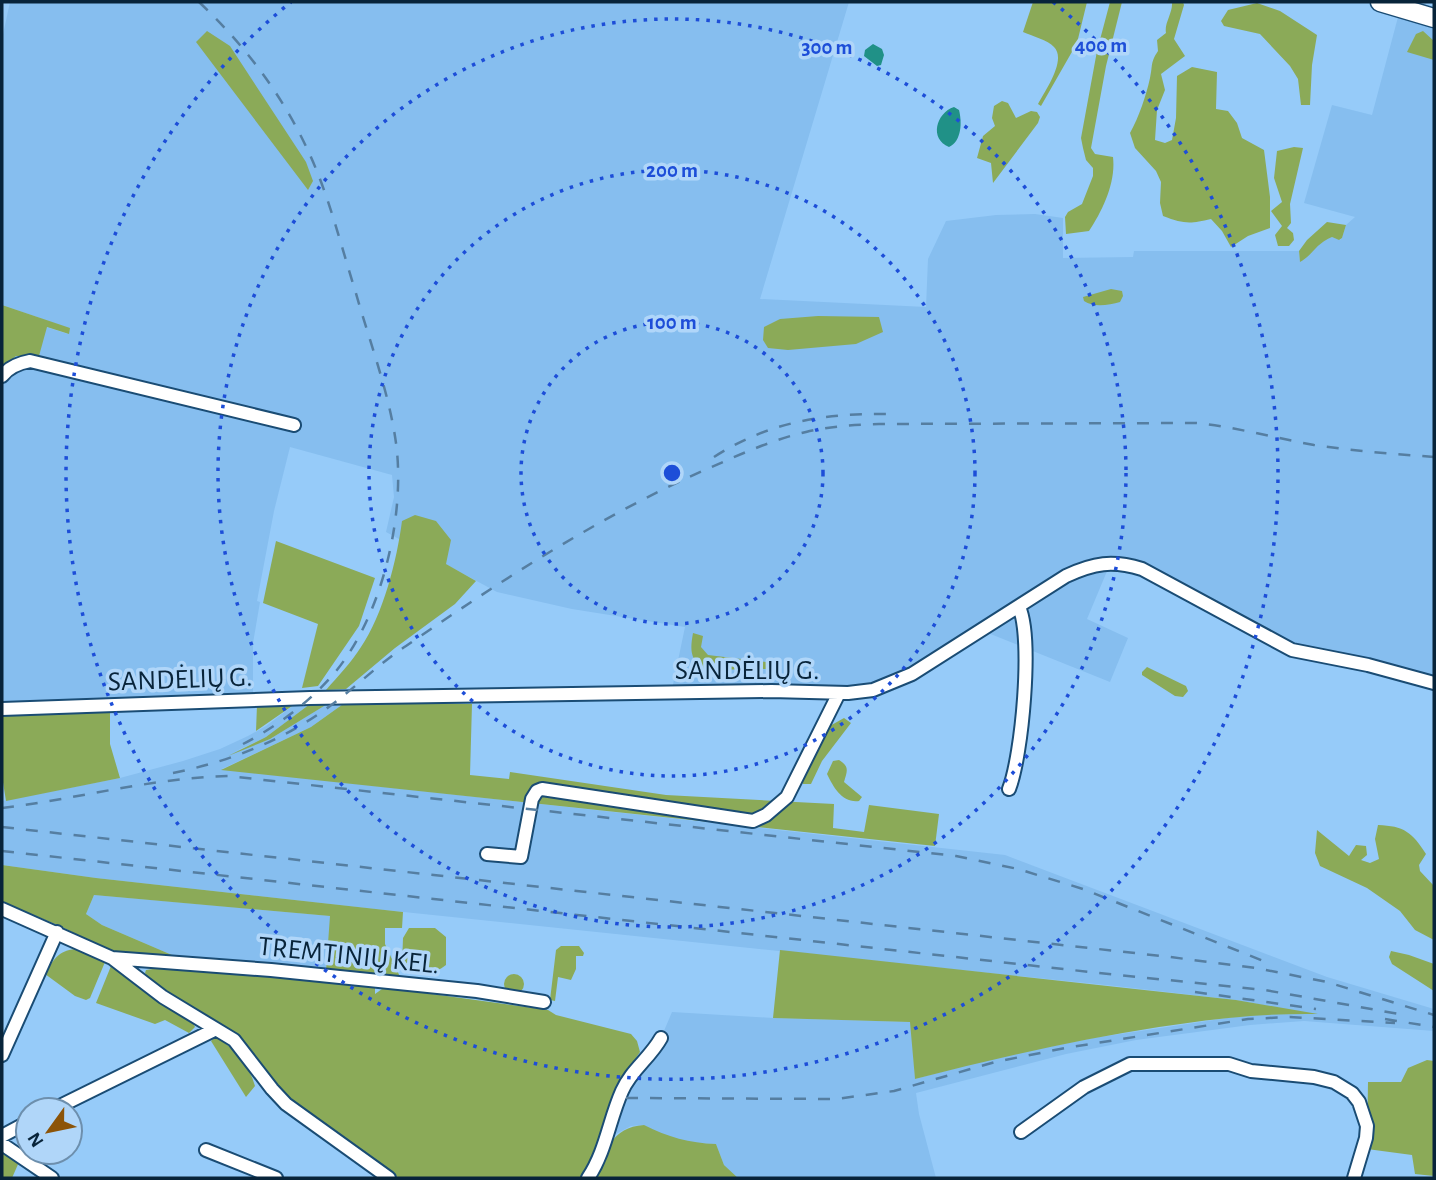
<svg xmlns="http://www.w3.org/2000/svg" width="1436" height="1180" viewBox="0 0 1436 1180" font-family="'Alegreya Sans',sans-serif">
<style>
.built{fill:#86beef}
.green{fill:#8baa58}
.water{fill:#209187}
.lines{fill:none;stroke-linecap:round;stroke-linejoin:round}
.street-casing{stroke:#1a4c74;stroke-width:16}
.secondary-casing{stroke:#1a4c74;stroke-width:21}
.street{stroke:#fff;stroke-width:12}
.secondary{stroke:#fff;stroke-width:18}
.rail{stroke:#557ea1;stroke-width:2.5;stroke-dasharray:12 12;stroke-linecap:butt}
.ring{fill:none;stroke:#1d4ed8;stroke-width:3.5;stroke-dasharray:3.5 7}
.labels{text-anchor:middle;stroke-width:7;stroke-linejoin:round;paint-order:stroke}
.street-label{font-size:28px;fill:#08243a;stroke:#b0d6f9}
.centre{fill:#1d4ed8;stroke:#b0d6f9;stroke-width:3.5}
.ring-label{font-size:21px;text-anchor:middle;font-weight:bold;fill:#1d4ed8;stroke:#b0d6f9;stroke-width:7;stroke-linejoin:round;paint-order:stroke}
</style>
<rect width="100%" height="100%" fill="#96cbf9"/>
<path class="built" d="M10 2H849L760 299 926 307 928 259 946 221 996 215 1035 214 1063 218V258L1133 257 1134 251H1299L1300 261 1305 259 1312 250 1324 240 1332 237 1340 240 1342 238 1346 225 1355 217 1304 203 1332 105 1372 115 1398 17 1434 28V683L1297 652 1171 584 1110 564 1087 619 1128 638 1110 682 983 631 874 689 671 694 685 627 572 609 497 592 386 532 394 497 392 475 290 447 274 511 257 601 260 602 253 643V700L2 709V367L16 356 28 355 46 327 68 334 40 318 2 305V39Z
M346 702 311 727 222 769 1005 855 1327 977 1434 1009V1031L1304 1021 1250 1025 1136 1040 1066 1054 916 1093 919 1114 936 1178H738L724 1165 716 1144 689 1143 665 1136 643 1125 631 1126 616 1134 609 1131 622 1090 661 1038 672 1012 773 1018 911 1022 915 1079 994 1058 1093 1038 1254 1014H1312L1236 1000 1115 986 375 909 96 878 2 865V801L120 778 183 761 220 749 248 736 266 726 295 704H310L266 737 234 752 270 739 329 703Z
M94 895 331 916 326 971 172 955 102 925 86 914Z"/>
<path class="green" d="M1033 2H1087L1077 43 1041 106 1038 104C1045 91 1067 60 1054 47 1048 40 1032 36 1023 32Z
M1110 2H1122L1106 66 1091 148 1095 154 1113 157C1116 182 1103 210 1089 231L1066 234 1065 217 1068 212 1082 204 1093 176V168L1086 160 1083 148 1081 138 1097 51Z
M1172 2H1183L1184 5 1174 39 1185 56 1161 74 1165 90 1157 110 1155 140 1165 143 1172 140 1176 118 1177 76 1192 67 1217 72 1216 109 1228 111 1237 123 1242 138 1264 150 1270 197V228L1248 236 1231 247 1222 231 1211 219C1190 224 1184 224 1163 216L1160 203 1161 182 1156 171 1135 148 1130 133C1139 117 1146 96 1150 78 1153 65 1150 63 1158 51L1157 40 1166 33C1164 23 1173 13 1172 2Z
M1257 3 1280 11 1317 35 1312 65 1310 105H1301L1298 79 1290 66 1260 34 1224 26 1221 21 1228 10Z
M207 31 230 46 306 162 313 181 308 190 196 42Z
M1423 31 1434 41V60L1407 52 1416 34Z
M1002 101 1008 103 1016 118 1031 111 1037 112 1040 117 1038 123 993 183 991 163 977 158 983 136 995 126 992 118 994 106Z
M1294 147 1303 148 1290 204 1291 223 1287 228 1293 233 1294 240 1289 246H1278L1275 235 1282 226 1271 211 1282 202 1274 178 1277 151Z
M1327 222 1346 225 1342 238 1339 240 1332 237C1315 244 1312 256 1300 262L1299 251 1307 240Z
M1111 289 1122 291 1123 296 1120 302C1109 305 1094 308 1084 301L1083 297Z
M2 305 70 328 69 334 47 327 39 356H16L2 367Z
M818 316 879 317 883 332 856 344 788 350 768 348 763 340 764 327 780 319Z
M415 515 436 521 451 540 446 564 476 581 455 604 395 648 346 689 326 690C338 676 351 663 361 647 383 615 397 560 402 521Z
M276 541 375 578 359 626 318 686 302 688 318 624 263 603Z
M693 633 703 636 701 647 708 655 766 662V669L703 670C690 658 690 650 693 633Z
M1147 667 1186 686 1188 691 1183 697 1175 696 1142 675V672Z
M346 702 472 704 470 775 509 779 510 772 666 795 834 804 833 828 864 832 869 805 939 814 935 846 221 770 311 727Z
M329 703 270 739 228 756 266 737 310 704Z
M295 704 256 731 257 705Z
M110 711V744L120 778 6 801 2 776V716Z
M844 718 851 723 822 761 811 784H803L802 780 828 727Z
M839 760C850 767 847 771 844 782L862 797 859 801C842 803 834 788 827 774L833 761Z
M1378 825C1404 826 1412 832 1426 854L1419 865 1420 871 1434 886V940L1415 930 1400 911 1367 888 1320 866 1315 853 1317 830 1349 856 1356 845 1366 846 1367 855 1361 860 1370 863 1379 859 1375 839Z
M2 865 96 878 403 912 402 928H385V944L401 979 326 971 330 916 94 895 86 914 102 925 172 955 153 956 108 950 60 926 2 902Z
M409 928H435L446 937V965C434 975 421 972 406 970L402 965 403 938Z
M561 946H579L584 953 583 956H576V969L571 980 558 977 555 1001 550 1000 556 950Z
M75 949 105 962 90 998 86 1000 75 996 45 974C53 960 58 951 75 949Z
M780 950 1236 1000 1318 1014C1264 1013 1212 1019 1159 1027 1076 1040 996 1058 915 1079L910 1022 773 1018Z
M1391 951 1409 955 1434 964V991L1392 964 1389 957Z
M111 966 161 1004 193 1023 195 1027 189 1033 165 1020 155 1024 96 1003Z
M166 967 375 987V994L382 989H396L548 1010 556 1015 631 1034 637 1041 640 1052 618 1084 600 1150 583 1178H399L293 1102C271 1082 254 1048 232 1031 205 1012 164 1002 145 973L146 970Z
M504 984a10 10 0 1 1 20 0a10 10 0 1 1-20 0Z
M216 1036C234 1049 249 1064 255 1086L246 1097 211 1041Z
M1427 1060 1434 1061V1176L1415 1174 1412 1155 1367 1149 1368 1082H1401L1408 1068Z
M644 1125C668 1137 689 1143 716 1144L724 1165 738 1178H594C606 1152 611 1127 644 1125Z
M2 1151 19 1162 12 1178H2Z"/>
<path class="water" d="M873 44 882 49 884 55 881 65 877 66 864 56 865 50Z
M954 107 959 110C962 122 962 141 949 147 929 139 936 113 954 107Z"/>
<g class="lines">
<defs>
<path id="street" d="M2 376C9 367 19 363 30 361L294 425
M2 709 310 698 771 691 848 693 873 690 912 674 1066 576C1094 563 1112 560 1142 569L1292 650 1368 665 1434 683
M1009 789C1022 756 1033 638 1019 607
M487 854 521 857 532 799 537 791 542 789 753 821 766 815 787 797 839 693
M2 909 112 958 163 997 234 1040 272 1089 286 1104 389 1178
M112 958 271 970 477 991 544 1002
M2 1055 57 932
M52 1110 216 1029
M1021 1132 1084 1087 1130 1064H1229L1251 1071 1314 1077 1334 1082 1352 1093 1359 1102 1367 1126 1366 1138 1354 1178
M2 1136 28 1122
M2 1144 52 1178
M206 1150 276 1178
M588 1178C606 1151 609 1120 622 1091 631 1070 650 1058 661 1038"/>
<path id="secondary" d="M1380 2 1434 18"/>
</defs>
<use href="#street" class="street-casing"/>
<use href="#secondary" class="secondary-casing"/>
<use href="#street" class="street"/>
<use href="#secondary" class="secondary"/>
<path class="rail" d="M199 2C251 51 292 108 318 174 333 212 343 252 355 290 369 340 389 392 396 443 406 517 381 621 331 677 307 704 276 727 243 744
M714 457C770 421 826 413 891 414
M173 773C227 762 277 743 323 711 352 691 377 665 406 646 502 580 600 516 707 469 739 455 771 440 806 432 830 426 854 425 879 424L1196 423C1236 427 1275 438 1314 445 1354 451 1394 454 1434 457
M2 808C77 799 151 778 228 776L956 856 1018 869 1083 889 1271 964
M2 827 1170 957 1256 968 1327 982 1434 1015
M2 851 1099 973 1265 990 1399 1014
M1195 992 1316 1009
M1385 1019 1434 1027
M626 1098 836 1099 894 1091 995 1062 1065 1048 1248 1019 1290 1017 1395 1023"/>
</g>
<g class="ring">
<circle cx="672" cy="473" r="151"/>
<circle cx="672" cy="473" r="303"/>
<circle cx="672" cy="473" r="454"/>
<path d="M1053 2A606 606 0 1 1 291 2"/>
</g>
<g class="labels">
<g class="street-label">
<text x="747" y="679">SANDĖLIŲ G.</text>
<text transform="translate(180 678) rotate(-2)" y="10">SANDĖLIŲ G.</text>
<text transform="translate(349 954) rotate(6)" y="10">TREMTINIŲ KEL.</text>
</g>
</g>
<circle cx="672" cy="473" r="10" class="centre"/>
<g class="ring-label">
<text x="1101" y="52">400 m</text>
<text x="827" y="54">300 m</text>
<text x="672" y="177">200 m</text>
<text x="672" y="329">100 m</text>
</g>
<rect width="1436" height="1180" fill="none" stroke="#08243a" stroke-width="7"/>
<g transform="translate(49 1131) rotate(237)"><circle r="33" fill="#b0d6f9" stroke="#6d8fad" stroke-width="2"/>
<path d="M0-5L12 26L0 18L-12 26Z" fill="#8c5408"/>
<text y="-10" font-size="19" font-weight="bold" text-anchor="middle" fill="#08243a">N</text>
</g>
</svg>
